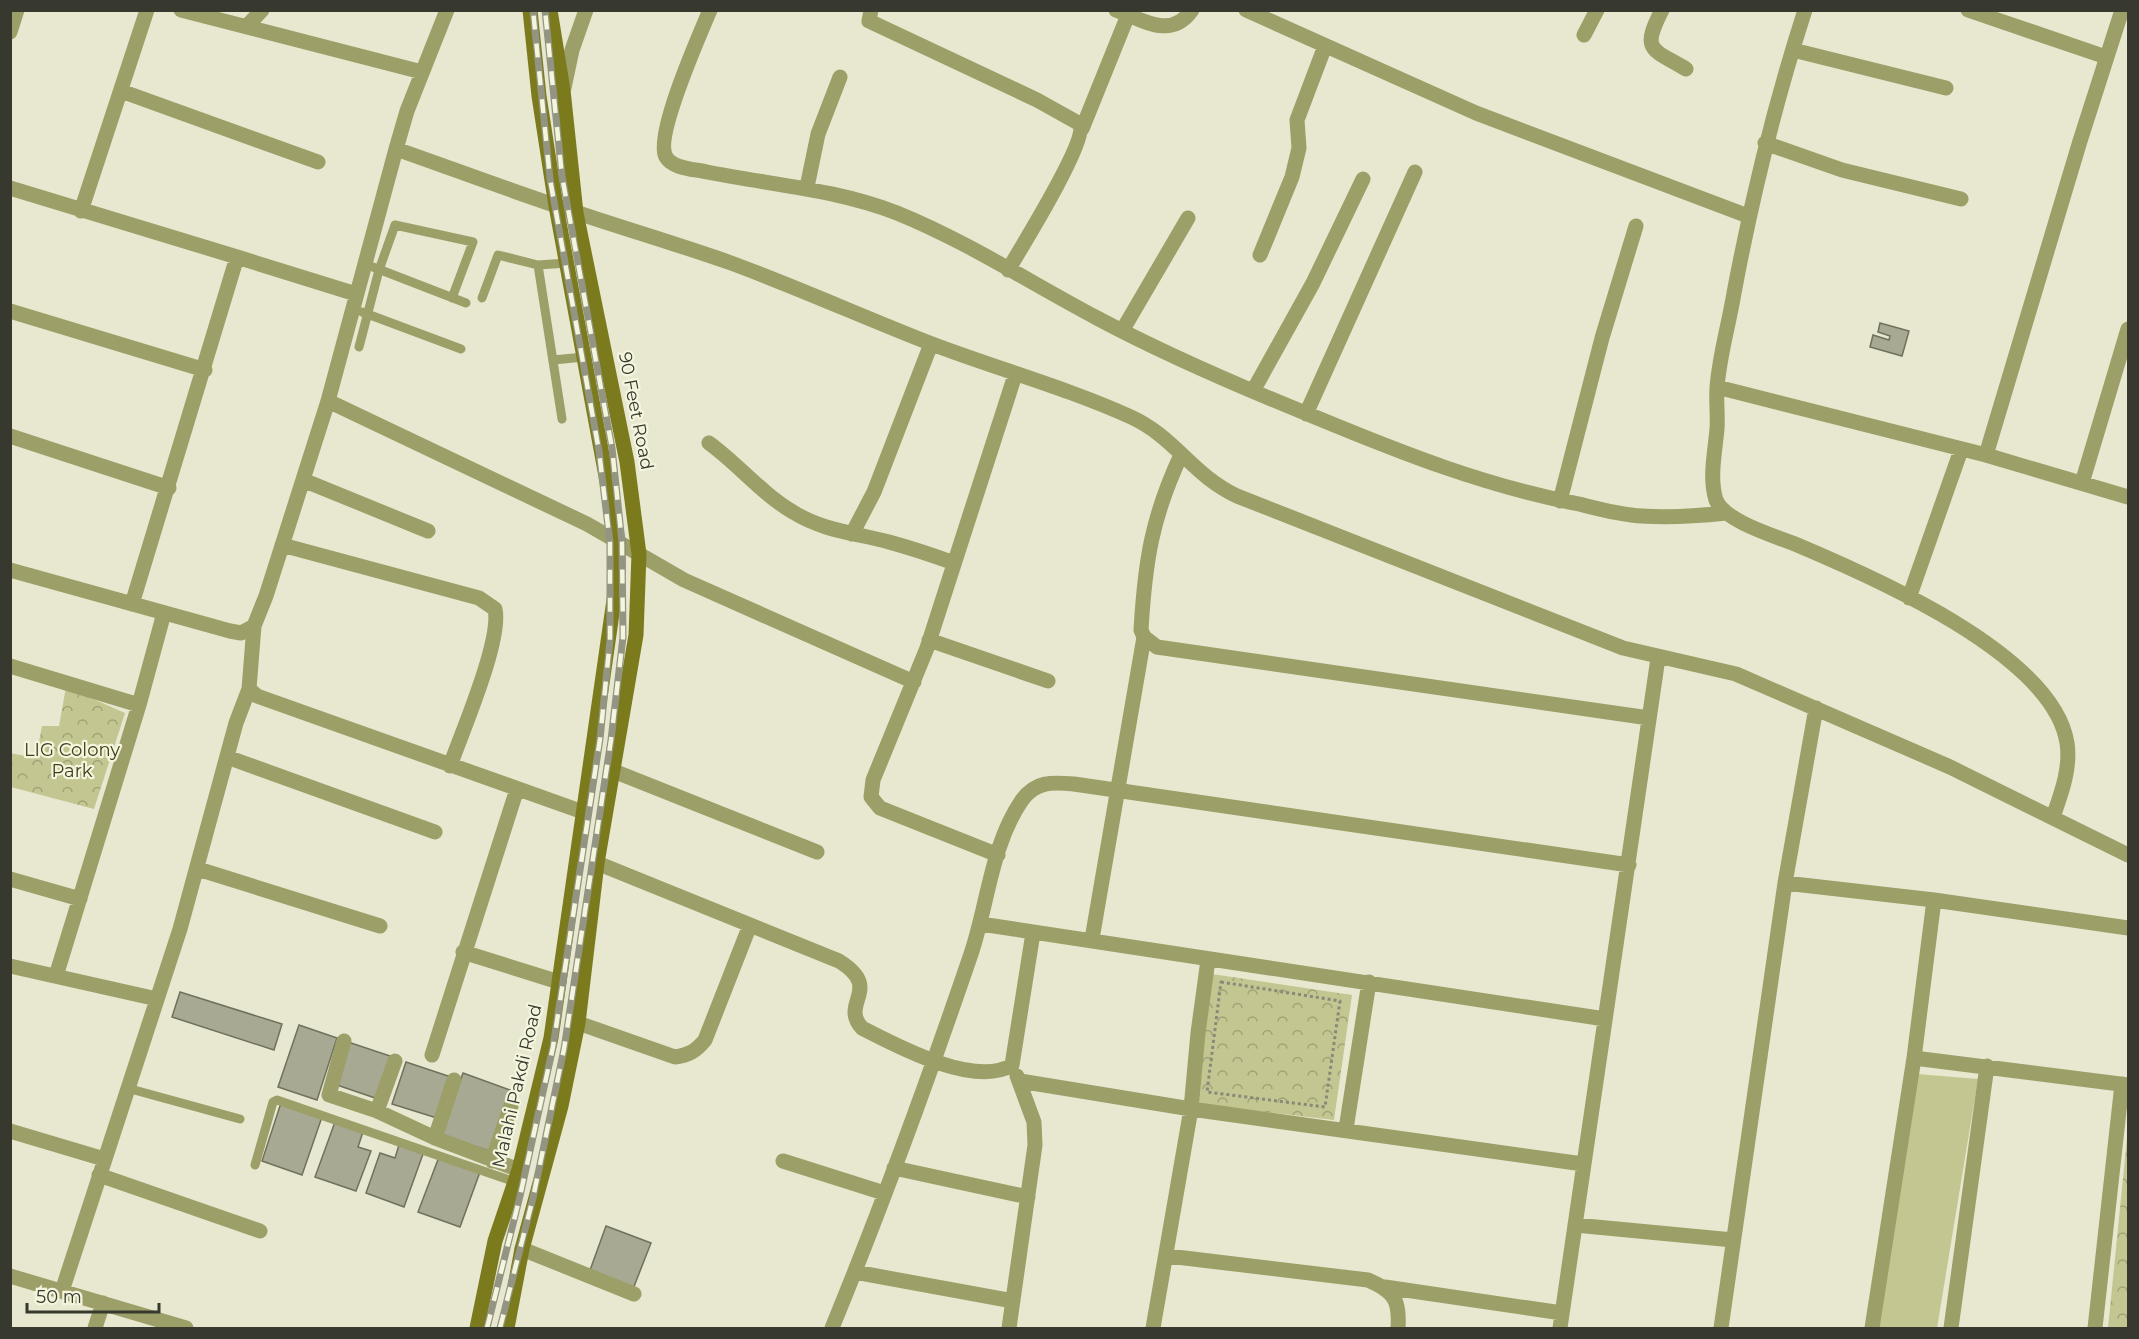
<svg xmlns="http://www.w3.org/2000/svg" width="2139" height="1339" viewBox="0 0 2139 1339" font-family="Montserrat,sans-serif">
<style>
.grass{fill:#c4c691}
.park{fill:url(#park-crowns)}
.building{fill:#a8a992;stroke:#70715b;stroke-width:1.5}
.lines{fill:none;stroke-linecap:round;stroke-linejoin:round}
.path{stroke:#888978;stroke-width:3;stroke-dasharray:3 3;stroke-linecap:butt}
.lane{stroke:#9d9f68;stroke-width:9}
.street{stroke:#9d9f68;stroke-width:15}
.secondary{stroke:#7b7b1d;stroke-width:15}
.rail-casing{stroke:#939482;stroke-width:7}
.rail{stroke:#f4f5dd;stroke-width:4.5;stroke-dasharray:14;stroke-linecap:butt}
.labels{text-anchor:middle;stroke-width:4.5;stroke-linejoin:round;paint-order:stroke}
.street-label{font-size:18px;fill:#37382e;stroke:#f4f5dd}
.park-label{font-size:18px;fill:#3f3f1c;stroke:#f4f5dd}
</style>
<defs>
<pattern id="park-crowns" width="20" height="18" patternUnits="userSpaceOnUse" patternTransform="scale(1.5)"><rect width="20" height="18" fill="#c4c691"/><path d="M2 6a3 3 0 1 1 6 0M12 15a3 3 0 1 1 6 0" fill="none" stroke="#a0a277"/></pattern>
</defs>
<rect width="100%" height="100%" fill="#e7e8cf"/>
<path class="grass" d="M1917 1074 1978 1079 1937 1328H1879Z"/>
<path class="park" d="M66 687 125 713 94 809 11 787 10 753 36 758 42 726H59Z
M1212 974 1352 995 1334 1120 1191 1103Z
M2128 1128V1328H2108Z"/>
<path class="building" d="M1880 323 1909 331 1902 356 1870 347 1873 335 1889 340 1890 336 1878 332Z
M180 992 282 1024 274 1050 172 1017Z
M299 1025 337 1038 317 1100 278 1087Z
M348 1042 393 1057 378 1099 334 1084Z
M406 1062 451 1077 437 1118 392 1104Z
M463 1073 510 1090 489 1151 441 1135Z
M281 1103 322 1117 302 1175 262 1161Z
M335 1122 363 1132 358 1147 371 1151 356 1191 315 1177Z
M399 1145 423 1154 404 1207 366 1193 380 1153 395 1158Z
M439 1157 480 1172 460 1227 418 1212Z
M606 1226 651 1243 633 1289 589 1273Z"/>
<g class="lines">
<path class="path" d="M1221 982 1340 1001 1325 1107 1207 1092Z"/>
<path class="lane" d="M538 265 567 263
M373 267 466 303
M482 298 498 255 538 265 562 419
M362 312 461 349
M359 347 379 270 395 225 473 242 452 298
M553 360 584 357
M127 1088 240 1119
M255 1165 273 1102 277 1100 515 1182"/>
<path class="street" d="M181 10 422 72
M710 10C700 34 654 137 666 157 673 169 695 169 707 172 772 185 835 189 897 213 966 241 1031 283 1097 318 1168 356 1241 387 1315 417 1402 453 1485 486 1579 504 1599 509 1621 515 1642 516 1670 518 1698 516 1726 513
M871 10 869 21 1037 100 1080 124C1087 142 1021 248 1008 270
M1116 10C1143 20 1171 40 1192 10
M1246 10 1476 113 1748 216
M1662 10C1641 51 1651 48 1686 69
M1805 10C1775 103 1752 197 1734 293 1729 324 1719 357 1717 388 1716 402 1718 416 1717 429 1715 452 1709 478 1716 500 1724 521 1775 536 1795 544 1871 576 2053 654 2067 743 2071 768 2061 794 2053 817
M1968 10 2106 57
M247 26 262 10
M10 32 17 10
M1584 35 1597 10
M1793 50 1946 88
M564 88 572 50 586 10
M121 91 318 162
M1082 129 1128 15
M1765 143 1842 170 1961 199
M396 149C456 170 517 193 578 213 629 230 680 245 731 263 799 288 865 318 932 344 998 369 1067 388 1131 417 1175 437 1192 475 1237 496L1623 648 1736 674 1950 767 2128 855
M807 187 818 134 840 77
M10 188 237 257 132 604
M81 211 147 10
M1260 255 1292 177 1299 148 1297 120 1325 46
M237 257 356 294
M10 311 205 370
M1122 331 1188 218
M1717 387 1986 455 2128 497
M1253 391 1313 283 1363 179
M328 401 587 524 684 580 914 682
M1306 414 1415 172
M10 436 169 488
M709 443C738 464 762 494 793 512 823 531 856 533 889 542 911 548 932 555 954 563
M1181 455C1152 517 1145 561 1141 630L1144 637 1157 647 1649 718
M1986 455 2080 141 2122 10
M303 480 428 531
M2082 483 2128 329
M1560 501 1602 338 1636 226
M852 534 874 492 931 344
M282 545 479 598 495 609C502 640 462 732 450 766
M10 570 230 631 241 633 254 626 266 596 328 401 396 149 407 111 447 10
M1909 598 1961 450
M254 626 249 689 257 696 583 812
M929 640 1048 681
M10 666 139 705 56 976
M139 705 164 613
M227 757 435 832
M611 770 817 852
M998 855 880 808 871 797 873 780 927 648 1015 375
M597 863 839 961C884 989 839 1003 862 1028 897 1046 975 1088 1012 1065L1033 933
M198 869 380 926
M10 879 80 899
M1785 883 1934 900 2128 928
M1934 900 1914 1058 2128 1085
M981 924 1605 1019
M1092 939 1144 637
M463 952 559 982
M10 966 157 999
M578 1023 675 1057C689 1055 696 1051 705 1040L750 925
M344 1041 329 1095 377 1111 435 1138 519 1170
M432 1055 517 789
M1020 1081 1191 1109 1583 1164
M377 1111 395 1061
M1346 1129 1369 982
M10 1131 104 1159
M435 1138 454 1080
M492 1161 511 1106
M783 1161 884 1193
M894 1168 1028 1197
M99 1175 260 1231
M1575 1225 1733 1240
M522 1249 634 1294
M1168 1256 1368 1280C1394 1291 1400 1300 1398 1328
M855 1272 1013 1301
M10 1276 186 1328
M1385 1287 1562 1313
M62 1291 180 929 236 723 249 689
M95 1328 103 1303
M832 1328C882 1206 928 1080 971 954 988 904 991 845 1022 800 1036 781 1052 782 1074 784L1629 865
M1009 1328 1035 1145 1034 1122 1017 1076
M1153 1328 1191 1109 1198 1033 1208 960
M1560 1328 1658 658
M1721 1328 1785 883 1816 708
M1872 1328 1914 1058
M1951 1328 1987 1066
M2095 1328 2122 1084"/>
<path class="secondary" d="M477 1328 495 1241 519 1170 551 1038 618 572V541L556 206 539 96 530 10
M507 1328 522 1249 561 1106 578 1023 597 863 636 635 639 554 627 462 576 213 563 90 550 10"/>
<defs>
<path id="rail" d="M487 1328 520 1196 553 1047 600 739 610 640V543L599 451 550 179 533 10
M500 1328 533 1198 564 1049 611 740 623 637 622 542 612 448 562 176 545 10"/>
</defs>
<use href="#rail" class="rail-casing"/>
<use href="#rail" class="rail"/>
</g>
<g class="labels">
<g class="street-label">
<text transform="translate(636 411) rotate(79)" y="6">90 Feet Road</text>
<text transform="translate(517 1086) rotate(-77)" y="6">Malahi Pakdi Road</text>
</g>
<g class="park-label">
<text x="72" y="756">LIG Colony<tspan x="72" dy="21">Park</tspan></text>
</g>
</g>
<rect width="2139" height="1339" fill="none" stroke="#37382e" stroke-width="24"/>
<path d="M27 1303v9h132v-9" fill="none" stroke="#37382e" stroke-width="3"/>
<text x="36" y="1303" font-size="18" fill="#37382e" stroke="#f4f5dd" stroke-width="4.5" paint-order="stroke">50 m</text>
</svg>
